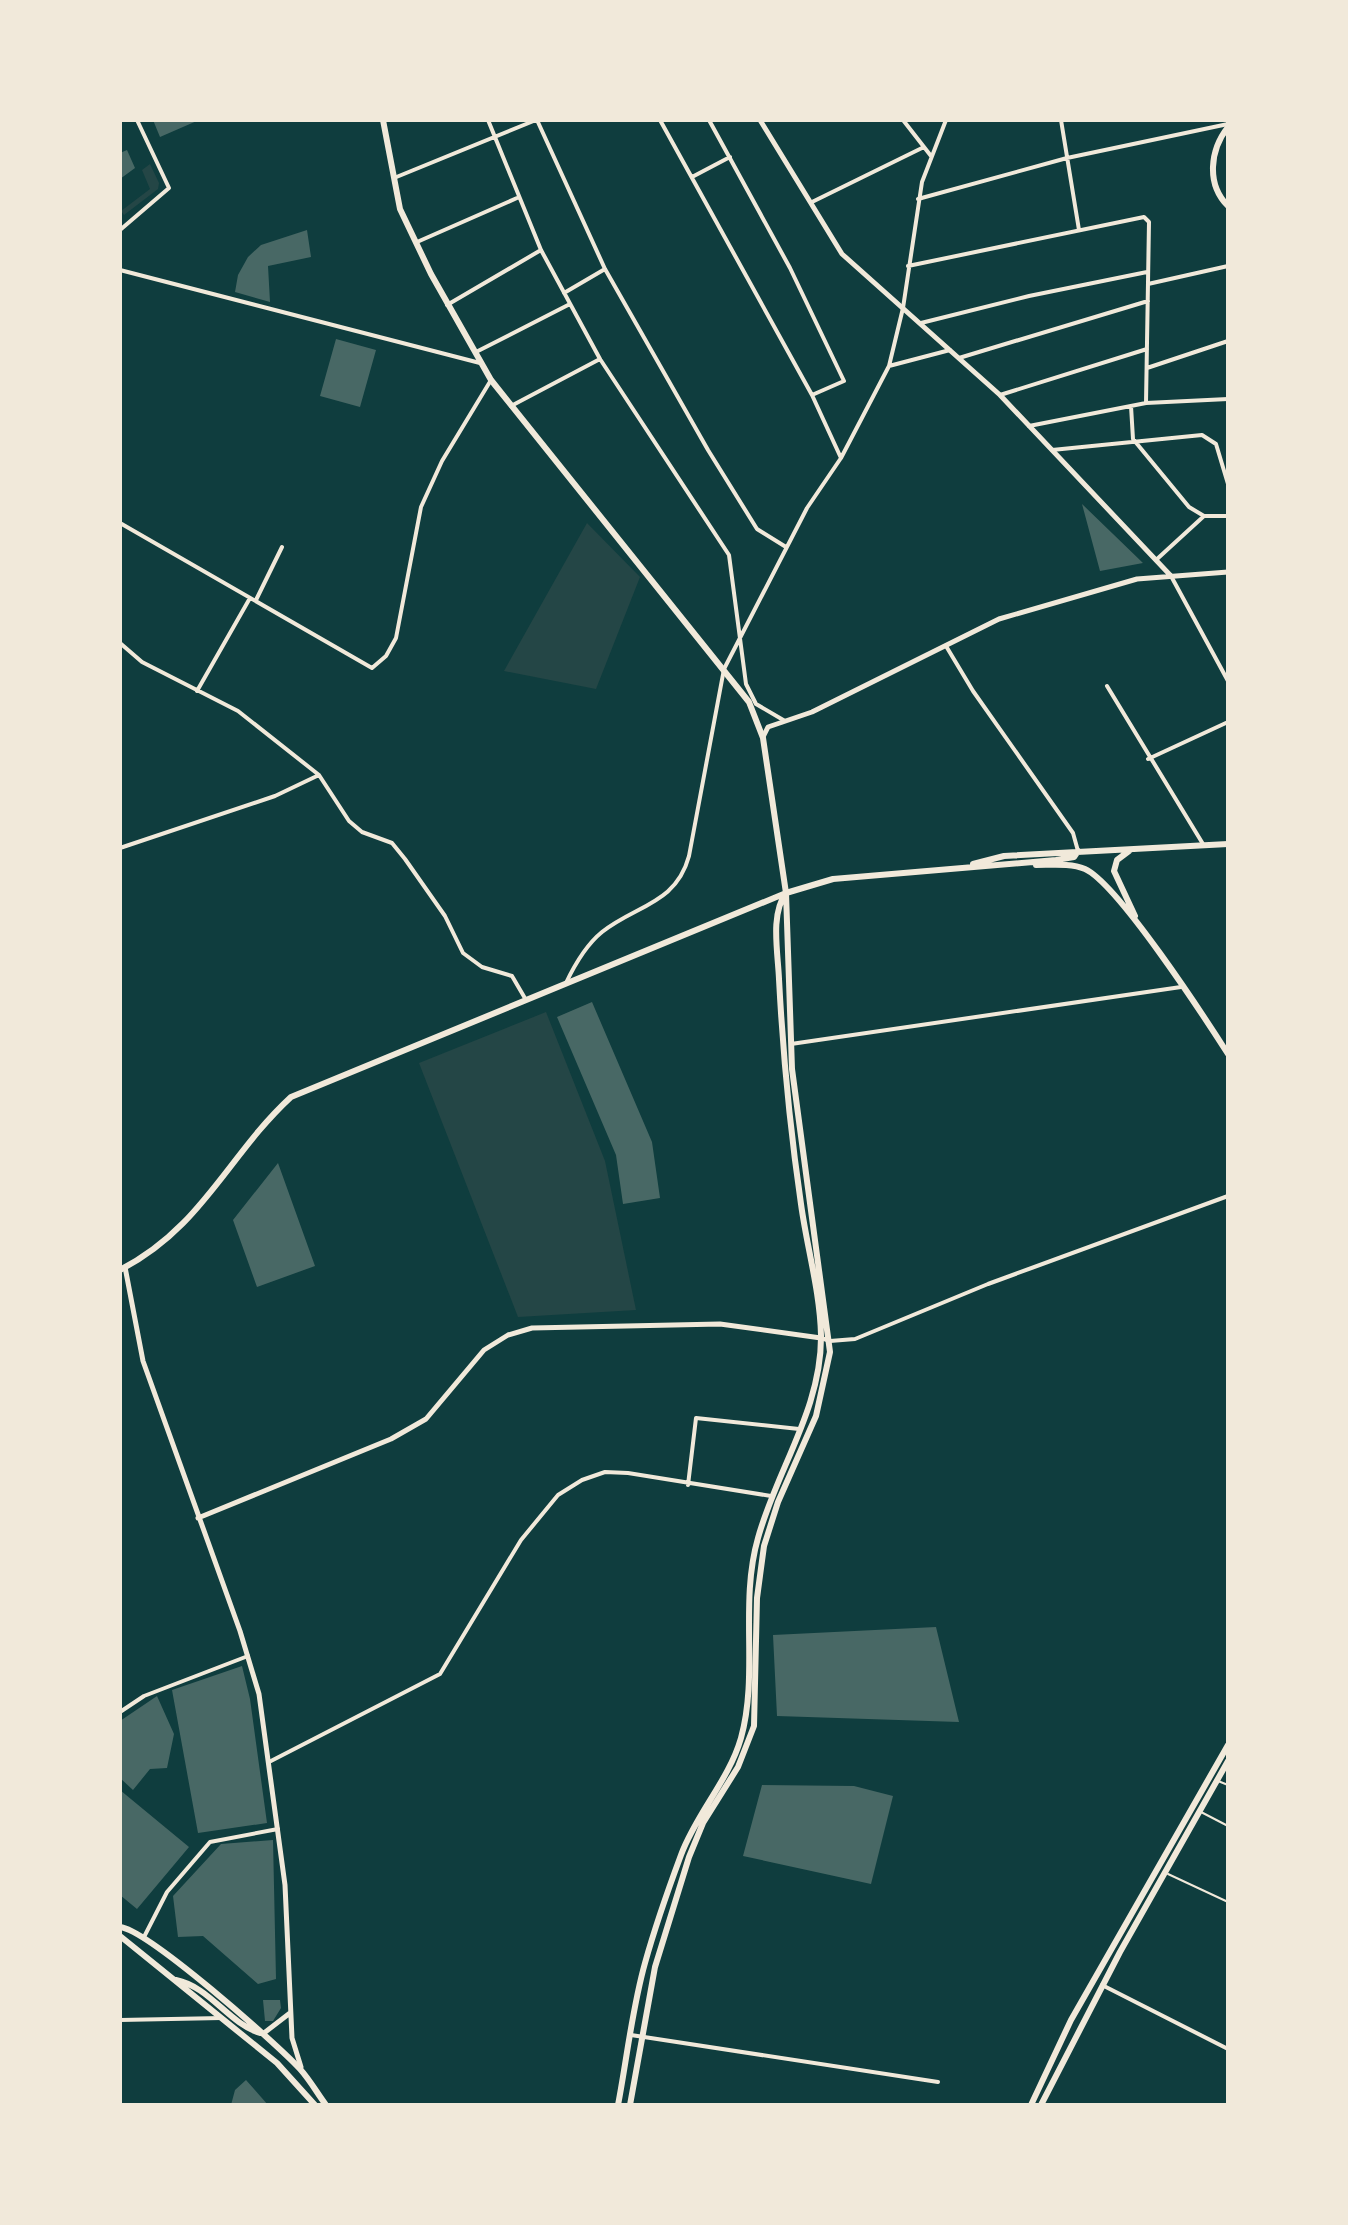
<svg xmlns="http://www.w3.org/2000/svg" width="1348" height="2225" viewBox="0 0 1348 2225" font-family="'Roboto Condensed',sans-serif">
<style>
.green{fill:#244646}
.building{fill:#486865}
.lines{fill:none;stroke-linecap:round;stroke-linejoin:round}
.service{stroke:#f1e9da;stroke-width:2}
.minor{stroke:#f1e9da;stroke-width:4}
.tertiary{stroke:#f1e9da;stroke-width:5}
.secondary{stroke:#f1e9da;stroke-width:6}
.primary{stroke:#f1e9da;stroke-width:6}
</style>
<rect width="100%" height="100%" fill="#0f3d3e"/>
<path class="green" d="M150 164 159 183 158 189 124 215 121 211 150 189 142 170Z
M587 523 640 577 596 689 504 671Z
M546 1012 605 1161 636 1310 518 1317 419 1063Z"/>
<path class="building" d="M153 120H199L160 137Z
M127 150 135 168 120 179V153Z
M307 230 311 257 268 266 270 302 235 292 238 275 248 257 261 245Z
M336 339 376 350 360 407 320 396Z
M1082 504 1143 563 1100 571Z
M592 1002 652 1142 660 1198 623 1204 616 1155 557 1017Z
M278 1163 315 1266 257 1287 233 1220Z
M936 1627 959 1722 777 1716 773 1635Z
M242 1666 250 1699 267 1823 198 1833 172 1690Z
M157 1696 174 1734 167 1768 150 1769 133 1790 120 1778V1721Z
M762 1785 854 1786 893 1796 871 1884 743 1856Z
M120 1790 189 1847 137 1909 120 1895Z
M273 1840 276 1979 258 1984 203 1936 178 1937 173 1896 221 1844Z
M263 2000H280L281 2008 273 2021H265Z
M246 2080 268 2105H231L235 2090Z"/>
<g class="lines">
<path class="service" d="M1218 1781 1228 1785
M1201 1812 1228 1826
M1168 1874 1228 1902"/>
<path class="minor" d="M488 120 541 250 600 359 729 555 746 684 756 704 785 721
M537 120 605 269 708 450 757 529 786 547
M660 120 812 395 844 381 790 268 709 120
M903 120 931 156
M1061 120 1079 230
M692 177 730 157
M394 178 536 120
M918 199 1067 158 1228 124
M812 202 924 147
M120 230 169 188 137 120
M417 242 517 198
M908 266 1144 217 1149 222 1146 403
M120 270 480 363
M1148 284 1228 266
M564 293 605 269
M447 305 541 250
M921 323 1029 296 1147 272
M476 352 570 304
M959 358 1148 301
M889 366 950 350
M1147 368 1228 341
M812 395 841 458
M1000 395 1147 349
M511 406 600 359
M1131 406 1133 439 1189 507 1204 516H1228
M1029 426 1146 403 1228 399
M1052 450 1202 435 1216 444 1228 484
M120 523 372 668 386 656 396 638 421 507 442 461 491 380
M1156 560 1204 516
M1171 576 1228 681
M256 600 282 547
M120 643 142 662 238 711 319 775 349 821 362 832 392 843 405 859 445 916 463 953 482 967 512 976 526 1000
M946 646 973 691 1073 833 1078 851
M1107 686 1203 844
M197 691 250 598
M1148 759 1228 722
M120 848 275 796 319 775
M566 983C575 964 586 945 602 932 636 905 676 904 689 856L724 669 807 508 841 458 889 366 903 308 922 182 946 120
M791 1044 1181 987
M821 1338 830 1341 855 1339 988 1284 1228 1196
M688 1485 696 1418 799 1429
M120 1712 144 1696 248 1656
M269 1762 440 1674 521 1540 558 1495 582 1480 605 1472 628 1473 771 1496
M144 1937 167 1892 210 1842 278 1829
M1102 1985 1228 2049
M120 2020 222 2018
M631 2035 938 2082"/>
<path class="tertiary" d="M760 120 842 254 1000 395 1171 576
M763 737 768 727 812 712 999 619 1137 579 1228 572
M125 1267 143 1361 240 1631 259 1694 285 1885 292 2038 301 2067
M198 1518 391 1439 426 1419 484 1350 508 1335 532 1328 720 1324 821 1338
M264 2033 290 2013"/>
<path class="secondary" d="M383 120 400 209 431 274 491 380 749 702 763 738 786 893 792 1069 830 1352 816 1416 778 1502 764 1546 757 1598 754 1726 738 1767 703 1823 689 1857 655 1967 630 2105
M1228 127C1210 150 1206 184 1228 206
M1129 851 1117 860 1114 871 1135 916
M973 864 1004 856 1228 844
M1036 865C1052 865 1071 863 1085 869 1118 884 1205 1018 1228 1054
M120 1270C202 1228 228 1155 291 1097L786 893 833 879 1056 860 1074 857 1078 851
M618 2105C627 2058 632 2009 645 1963 655 1927 668 1890 681 1855 696 1814 729 1780 741 1738 759 1673 739 1604 758 1538 777 1469 822 1408 821 1335 820 1291 807 1248 801 1204 790 1129 783 1055 779 979 778 953 770 914 786 893"/>
<path class="primary" d="M120 1927C148 1930 276 2043 300 2069 310 2080 317 2093 326 2105
M120 1936 277 2063 315 2105
M176 1980C210 1987 228 2023 260 2033
M1031 2105 1071 2020 1228 1745
M1041 2105 1120 1952 1228 1761"/>
</g>
<rect width="1348" height="2225" fill="none" stroke="#f1e9da" stroke-width="244"/>
</svg>
